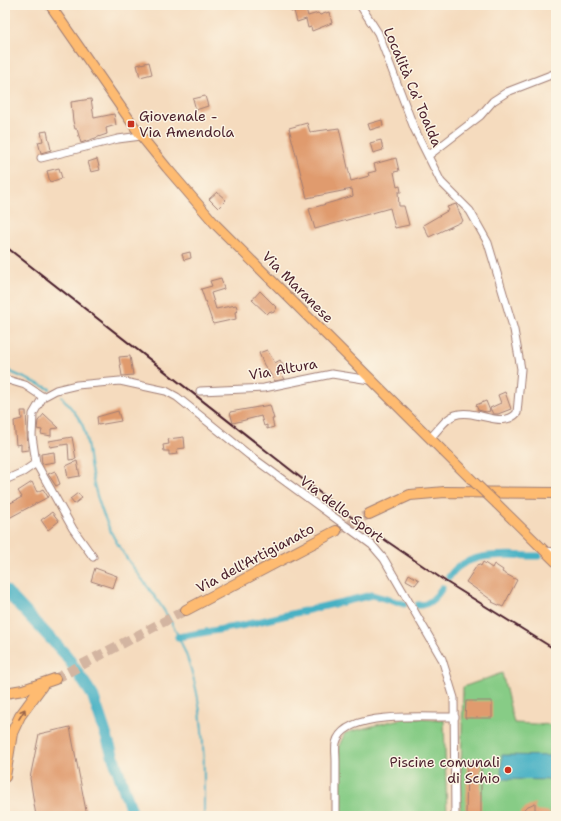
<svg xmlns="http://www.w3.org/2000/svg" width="561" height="821" viewBox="0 0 561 821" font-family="'Shantell Sans',sans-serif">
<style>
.green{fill:#87cc86;stroke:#687658}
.water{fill:#46b1c4;stroke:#486878}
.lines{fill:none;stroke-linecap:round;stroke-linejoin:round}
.stream{stroke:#46b1c4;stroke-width:2}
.canal{stroke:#46b1c4;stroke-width:7}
.river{stroke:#46b1c4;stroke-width:12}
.building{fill:#e09b6e}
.highway-tunnel{stroke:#d3b5a1;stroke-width:10;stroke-dasharray:10 5;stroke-linecap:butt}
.minor-casing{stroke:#a07d74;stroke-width:9}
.major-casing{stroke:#a07d74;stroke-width:11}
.highway-casing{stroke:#a07d74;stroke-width:12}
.minor{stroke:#fff;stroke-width:7}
.major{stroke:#febb71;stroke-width:9}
.highway{stroke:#febb71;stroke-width:10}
.rail{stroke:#4a1f2b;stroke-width:2}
.major-bridge-casing{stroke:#a07d74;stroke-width:11;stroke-linecap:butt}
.major-bridge{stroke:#febb71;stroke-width:9}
.oneway{stroke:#9b654a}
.poi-dot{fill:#c8321e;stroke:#fcf5e5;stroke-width:1.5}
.labels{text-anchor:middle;stroke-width:3;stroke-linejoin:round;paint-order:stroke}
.street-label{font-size:14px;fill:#4a1f2b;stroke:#fcf5e5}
.poi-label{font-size:14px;fill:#4a1f2b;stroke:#fcf5e5;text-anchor:start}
</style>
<rect width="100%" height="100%" fill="#fcf5e5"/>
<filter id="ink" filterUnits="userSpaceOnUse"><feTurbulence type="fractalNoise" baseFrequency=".025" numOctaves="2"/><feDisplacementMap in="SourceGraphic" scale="8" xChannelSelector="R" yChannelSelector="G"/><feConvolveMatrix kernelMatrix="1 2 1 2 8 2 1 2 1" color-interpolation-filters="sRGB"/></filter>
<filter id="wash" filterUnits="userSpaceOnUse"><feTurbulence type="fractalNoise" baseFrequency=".012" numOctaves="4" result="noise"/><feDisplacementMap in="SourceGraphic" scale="16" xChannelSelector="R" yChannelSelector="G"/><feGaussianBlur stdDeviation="0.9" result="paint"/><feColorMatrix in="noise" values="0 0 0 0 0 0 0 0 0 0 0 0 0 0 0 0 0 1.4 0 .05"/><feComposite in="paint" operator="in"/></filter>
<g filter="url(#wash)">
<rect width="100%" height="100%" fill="#f5dbbe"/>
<path class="green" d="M502 673 514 723 556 725V816H460L463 687Z
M408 717 444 720 447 816H339V746L345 733Z"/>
<path class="water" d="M502 755 555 756V780L501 779Z"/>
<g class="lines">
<path class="stream" d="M5 367 13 373 50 389
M62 397C69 406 77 414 82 424 88 438 88 454 91 469 94 489 102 513 111 532 125 561 148 584 165 612 206 677 204 742 204 816"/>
<path class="canal" d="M449 577C467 549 510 556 539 556
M418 605C429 606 437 596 442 588
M178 637 240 626 372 595 404 604"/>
<path class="river" d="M5 590 66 655 93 696 133 816"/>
</g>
<g id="blocks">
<path class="building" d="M290 5H305L308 16 318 13 320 15 329 12 332 23 312 31 311 27 308 28 306 19 297 22 294 11 291 12Z
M149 62 152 74 140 77 137 65Z
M205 96 208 106 196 110 193 99Z
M91 99 94 118 114 114 116 125 106 128 107 134 81 143 77 129H75L73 121 71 102Z
M382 120 383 126 370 130 368 124Z
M307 123 310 132 339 128 351 181 369 176 368 173 376 171 374 164 396 158 399 171 394 172 397 187 400 186 401 192H398L399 206H404L409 225 395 228 390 208 315 229 309 209 353 196 352 189 307 198 289 128Z
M47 131 51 150 41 153 38 142 43 141 41 132Z
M381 140 383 150 373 153 370 143Z
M97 159 100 170 91 172 88 162Z
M59 168 62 178 50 182 47 171Z
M217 192 226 200 218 208 209 199Z
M456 204 463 221 429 237 423 225 449 210 447 207Z
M190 252 191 258 184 260 182 254Z
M221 278 224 289 211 293 216 309 236 305 238 311 235 312 236 319 213 324 201 289 212 286 210 281Z
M260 291 277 308 273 313 270 311 267 314 252 300Z
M267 350 275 363 280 360 285 369 280 372 285 379 275 381 264 365 259 353Z
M130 356 133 375 122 376 119 357Z
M505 392 511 409 498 414H493L490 408 501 403 498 395Z
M486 401 490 411 486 412 478 410 476 405Z
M270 405 274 419H272L274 427 267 429V425L264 426 261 416 233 423 230 412Z
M21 411H26L28 450 21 451V444L16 445 14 421 22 419Z
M118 411 121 421 98 425 97 417Z
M44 414 59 428 51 429V436L41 434 42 430 37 429 38 421Z
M72 437 76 459 69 460 68 444 50 447 49 441Z
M184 437 185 448 177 449 178 454 169 455V451H164L163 445 169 444 168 439Z
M54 452 55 462 42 464 41 454Z
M77 461 80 476 68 478 66 466Z
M55 471 60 484 56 486 48 474Z
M32 482 37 492 43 489 48 497 9 518 5 510V506L22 497 18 491Z
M78 493 82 498 74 504 70 499Z
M52 512 59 521 48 530 41 520Z
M483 562 492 568 494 564 503 570 502 572 517 580 503 607 492 602 493 601 466 582 478 564 481 566Z
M95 568 117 576 113 588 91 581Z
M409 574 419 580 415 585 406 580Z
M466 701H492V718H465Z
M70 727 87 816H36L30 778 39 734Z
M467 761 481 762V816H466Z
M535 803V810L546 811 554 816H518L526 807Z"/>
</g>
</g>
<g filter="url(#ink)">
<use href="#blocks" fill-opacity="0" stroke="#a07d74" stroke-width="1"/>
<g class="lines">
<path class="highway-tunnel" d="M336 531 369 514
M55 679 186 610"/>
<defs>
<path id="minor" d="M360 5 378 33 414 128 441 182 470 211 488 243 514 330 521 369 517 413C502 430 475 408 455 415 444 419 439 430 430 438
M428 156 480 116 493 101 507 92 556 73
M41 158 118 139 141 136
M5 379 25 385 43 397
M200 391 264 388 332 374 370 380
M5 480 23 472 36 463
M545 551 556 552
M93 557 73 529 36 463 32 436 33 414 43 397 56 390 77 385 120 381 166 391 177 397 249 455 372 545 384 559 442 659 454 698 455 816
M336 816C336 798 336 779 336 761 336 755 335 748 336 743 344 709 428 718 455 717"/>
<path id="major" d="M50 5 141 136 167 168 216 225 473 481
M497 504 556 562"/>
<path id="highway" d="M369 514 410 495 445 492 556 493
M186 610 336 531
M5 693 23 690 55 679
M5 777 12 733 20 716 42 686"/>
</defs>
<use href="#minor" class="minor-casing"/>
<use href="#major" class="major-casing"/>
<use href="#highway" class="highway-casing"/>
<use href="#minor" class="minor"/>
<use href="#major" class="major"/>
<use href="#highway" class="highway"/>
<path class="rail" d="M5 246 347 514 448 583 556 650"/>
<defs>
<path id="major-bridge" d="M473 481 497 504"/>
</defs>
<use href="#major-bridge" class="major-bridge-casing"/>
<use href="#major-bridge" class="major-bridge"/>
</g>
<defs><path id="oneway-shaft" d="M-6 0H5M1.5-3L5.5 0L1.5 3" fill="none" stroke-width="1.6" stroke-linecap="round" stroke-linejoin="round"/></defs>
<use class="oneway" href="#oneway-shaft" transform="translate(22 714) rotate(-59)"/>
</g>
<g class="poi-dot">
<rect x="127" y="120" width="8" height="8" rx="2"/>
<circle cx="508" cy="770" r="4"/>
</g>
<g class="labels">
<g class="street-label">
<text transform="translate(413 87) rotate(67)" y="5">Località Ca' Toalda</text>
<text transform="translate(298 287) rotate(45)" y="5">Via Maranese</text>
<text transform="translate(283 369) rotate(-10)" y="5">Via Altura</text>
<text transform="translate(342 509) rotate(37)" y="5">Via dello Sport</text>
<text transform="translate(255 558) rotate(-28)" y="5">Via dell'Artigianato</text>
</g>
<g class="poi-label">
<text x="139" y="121">Giovenale -<tspan x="139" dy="16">Via Amendola</tspan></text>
<text x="500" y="767" text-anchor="end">Piscine comunali<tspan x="500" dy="16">di Schio</tspan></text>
</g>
</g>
<rect width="561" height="821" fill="none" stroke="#fcf5e5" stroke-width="20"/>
</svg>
